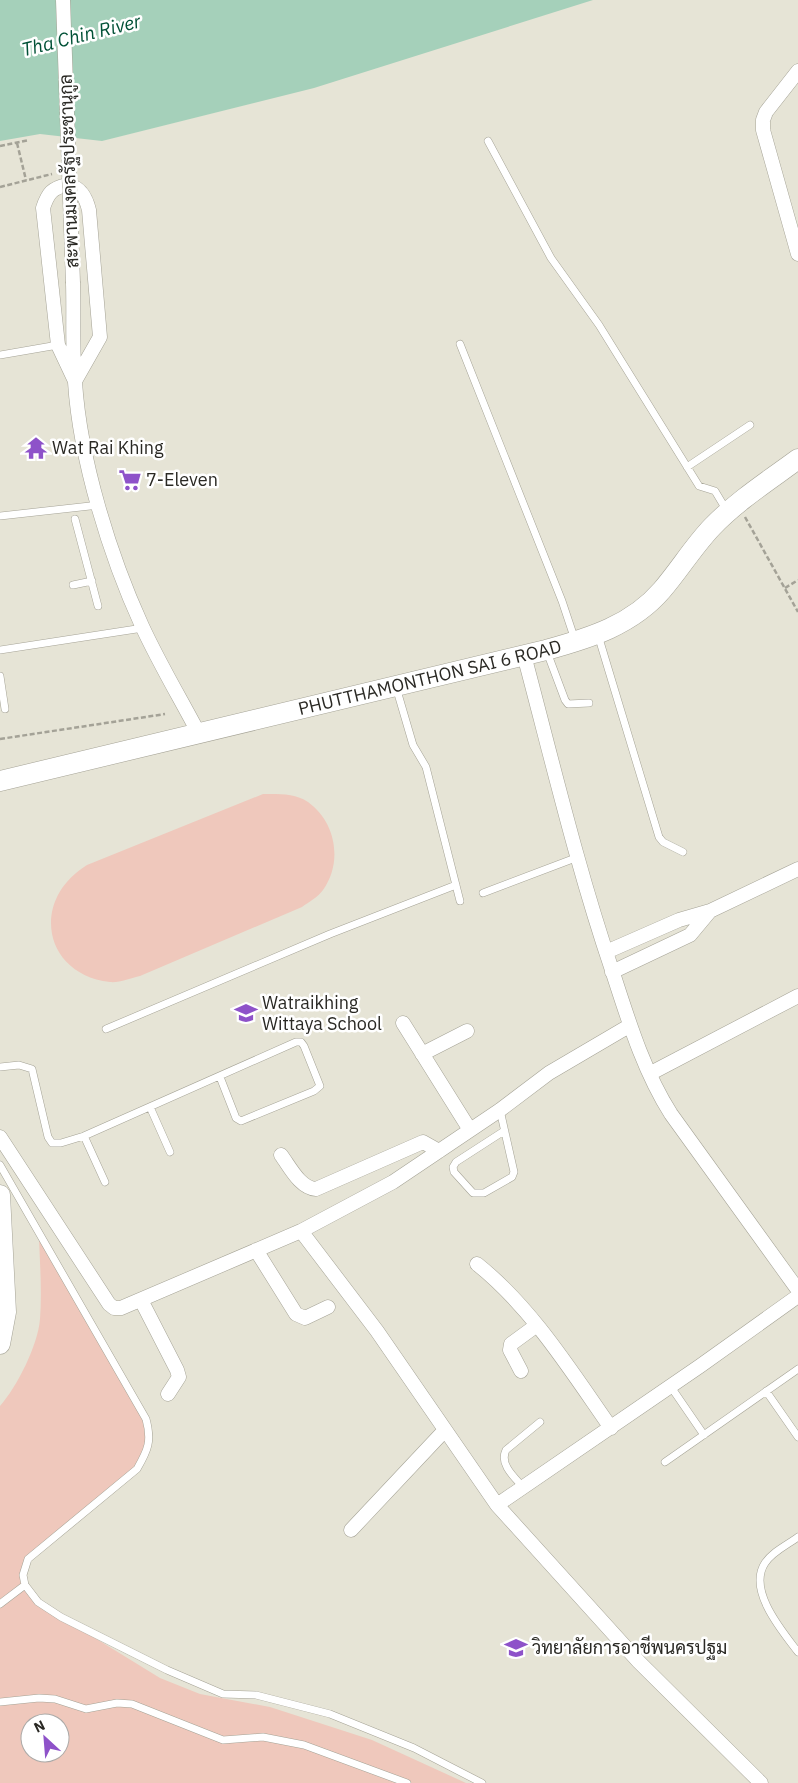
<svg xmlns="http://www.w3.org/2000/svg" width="798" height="1783" viewBox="0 0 798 1783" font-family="'IBM Plex Sans',Sarabun,sans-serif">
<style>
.green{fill:#efc8bc;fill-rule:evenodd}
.water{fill:#a5d0ba}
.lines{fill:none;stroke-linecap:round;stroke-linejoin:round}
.lane-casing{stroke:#a5a396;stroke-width:8}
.street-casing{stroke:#a5a396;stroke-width:15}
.secondary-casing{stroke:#a5a396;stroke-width:21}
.path{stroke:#a4a297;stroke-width:2.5;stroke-dasharray:5 2.5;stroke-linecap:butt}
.lane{stroke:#fff;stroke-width:7}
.street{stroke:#fff;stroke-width:14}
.secondary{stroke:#fff;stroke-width:20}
.street-bridge-casing{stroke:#a5a396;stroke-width:15;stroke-linecap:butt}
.street-bridge{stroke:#fff;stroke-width:14}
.labels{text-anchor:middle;stroke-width:5;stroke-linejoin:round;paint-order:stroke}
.street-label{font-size:18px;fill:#2a2924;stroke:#fff}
.poi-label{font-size:18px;fill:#2a2924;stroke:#fff;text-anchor:start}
.water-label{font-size:19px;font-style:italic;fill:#005136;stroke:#fff}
</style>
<rect width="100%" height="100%" fill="#e6e4d6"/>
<path class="green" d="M263 794C278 794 295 793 308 802 336 822 343 862 323 890 318 897 309 902 302 907L140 976C131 978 119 983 110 982 43 974 30 900 87 865Z
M39 1238 128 1389 150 1434 135 1469 28 1559 22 1576 38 1603 160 1678 200 1694 270 1707 372 1740 466 1783H0V1406C17 1387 38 1345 40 1319 42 1293 40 1265 39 1238ZM30 1723H60V1753H30Z"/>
<path class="water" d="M0 0H593L314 88 102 141 40 134 0 141Z"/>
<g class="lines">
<defs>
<path id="lane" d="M488 141 551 258 599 325 699 486 715 491 727 511
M460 344 562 601 575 640
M0 355 58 345
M687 467 750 425
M0 516 99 505
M75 519 98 606
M73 585 92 581
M598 635 659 837 663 842 683 852
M0 650 143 628
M547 652 565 700 568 704 589 703
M0 676 5 709
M396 687 413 745 426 767 460 901
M483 893 578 857
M106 1029 330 934 456 885
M0 1067 19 1065 32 1069 48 1137 52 1143H61L84 1136 296 1042H301L304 1046 320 1086 314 1091 241 1121 236 1118 220 1077
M150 1107 170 1152
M500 1110 514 1172 512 1177 484 1193H473L454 1172 453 1167 456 1162 504 1131
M84 1136 105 1182
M0 1165 146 1419C152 1441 148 1450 137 1469L28 1559 23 1575 25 1585 38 1602 61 1617 167 1670 223 1694 256 1695 330 1714 414 1748 482 1783
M671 1387 704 1435
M766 1391 798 1437
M665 1462 798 1369
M523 1487C514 1477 499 1464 506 1450L540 1422
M798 1537C787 1545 772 1552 765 1563 747 1590 782 1631 798 1652
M0 1604 25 1585
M0 1702 39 1698 55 1699 86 1709 117 1703 132 1704 223 1740 263 1737 304 1745 407 1783"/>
<path id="street" d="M798 71 766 112 763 120V130L798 254
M67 185C81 187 86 198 89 210L100 337 75 381 58 345 43 208C48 193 52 188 67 185Z
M73 283C74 316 72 349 75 382 80 460 110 556 142 626 159 663 180 698 199 734
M524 655C552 760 577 867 612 970 628 1019 643 1070 671 1114L798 1290
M606 952 679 920 710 911 798 869
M612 972 690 935 710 911
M403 1023 470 1130
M422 1054 467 1031
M651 1073 798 996
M0 1137 109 1304 114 1308H121L301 1231 393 1182 500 1110 549 1073 629 1026
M281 1155C290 1167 300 1188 316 1189L423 1142 439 1151
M301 1231 377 1331 497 1505 639 1662 761 1783
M256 1250 296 1314 305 1318 328 1307
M477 1264C532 1308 571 1371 611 1428
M141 1300 177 1370 179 1377 168 1394
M521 1371 510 1350 511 1344 537 1325
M497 1505 700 1366 798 1296
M351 1530 445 1430"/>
<g id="secondary">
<path id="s1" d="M0 781 546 650C590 638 632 625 662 590 680 569 693 547 712 527 737 501 768 481 798 459"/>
<path d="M0 1195 6 1312 0 1344"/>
</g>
</defs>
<use href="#lane" class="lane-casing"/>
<use href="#street" class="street-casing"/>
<use href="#secondary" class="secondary-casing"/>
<path class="path" d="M17 143 26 180
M0 146 29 140
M0 187 52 174
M745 517 798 612
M785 588 798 580
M0 739 165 714"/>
<use href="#lane" class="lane"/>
<use href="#street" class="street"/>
<use href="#secondary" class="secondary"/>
<defs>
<path id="street-bridge" d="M63 0 73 283"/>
</defs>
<use href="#street-bridge" class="street-bridge-casing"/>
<use href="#street-bridge" class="street-bridge"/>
</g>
<defs>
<symbol id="temple-bare" viewBox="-9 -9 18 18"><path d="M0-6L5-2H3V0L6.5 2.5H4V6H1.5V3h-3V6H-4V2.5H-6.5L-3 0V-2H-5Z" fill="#8e52c9" stroke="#fff" stroke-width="2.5" paint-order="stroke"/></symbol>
<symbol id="supermarket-bare" viewBox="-9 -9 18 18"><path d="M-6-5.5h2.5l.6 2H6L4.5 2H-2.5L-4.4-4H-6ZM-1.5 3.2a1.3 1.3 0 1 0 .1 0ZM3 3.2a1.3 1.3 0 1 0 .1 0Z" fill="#8e52c9" stroke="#fff" stroke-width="2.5" paint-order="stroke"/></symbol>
<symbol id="school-bare" viewBox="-9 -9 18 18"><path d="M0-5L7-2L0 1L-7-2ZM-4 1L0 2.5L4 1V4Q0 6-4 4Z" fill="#8e52c9" stroke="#fff" stroke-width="2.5" paint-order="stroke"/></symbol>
<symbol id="university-bare" viewBox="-9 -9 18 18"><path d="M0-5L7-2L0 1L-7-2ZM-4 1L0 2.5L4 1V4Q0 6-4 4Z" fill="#8e52c9" stroke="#fff" stroke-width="2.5" paint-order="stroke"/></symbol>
</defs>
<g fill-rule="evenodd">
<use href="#temple-bare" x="20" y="432" width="32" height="32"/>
<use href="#supermarket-bare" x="114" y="464" width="32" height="32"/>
<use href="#school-bare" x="230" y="997" width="32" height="32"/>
<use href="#university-bare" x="500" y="1632" width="32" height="32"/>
</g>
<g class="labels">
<g class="street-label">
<text transform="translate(69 171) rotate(-92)" y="6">สะพานมงคลรัฐประชานุกูล</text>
<text dy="6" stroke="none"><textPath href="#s1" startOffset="442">PHUTTHAMONTHON SAI 6 ROAD</textPath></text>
</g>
<g class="poi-label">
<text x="52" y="454">Wat Rai Khing</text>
<text x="146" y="486">7-Eleven</text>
<text x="262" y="1009">Watraikhing<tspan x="262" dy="21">Wittaya School</tspan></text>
<text x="532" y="1654">วิทยาลัยการอาชีพนครปฐม</text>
</g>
<g class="water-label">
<text transform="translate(81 35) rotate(-14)" y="7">Tha Chin River</text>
</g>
</g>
<g transform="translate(45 1738) rotate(334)"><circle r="24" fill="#ffffff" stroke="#aaa9a7"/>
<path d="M0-4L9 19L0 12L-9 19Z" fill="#8e52c9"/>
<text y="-8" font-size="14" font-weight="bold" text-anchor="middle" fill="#2a2924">N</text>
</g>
</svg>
